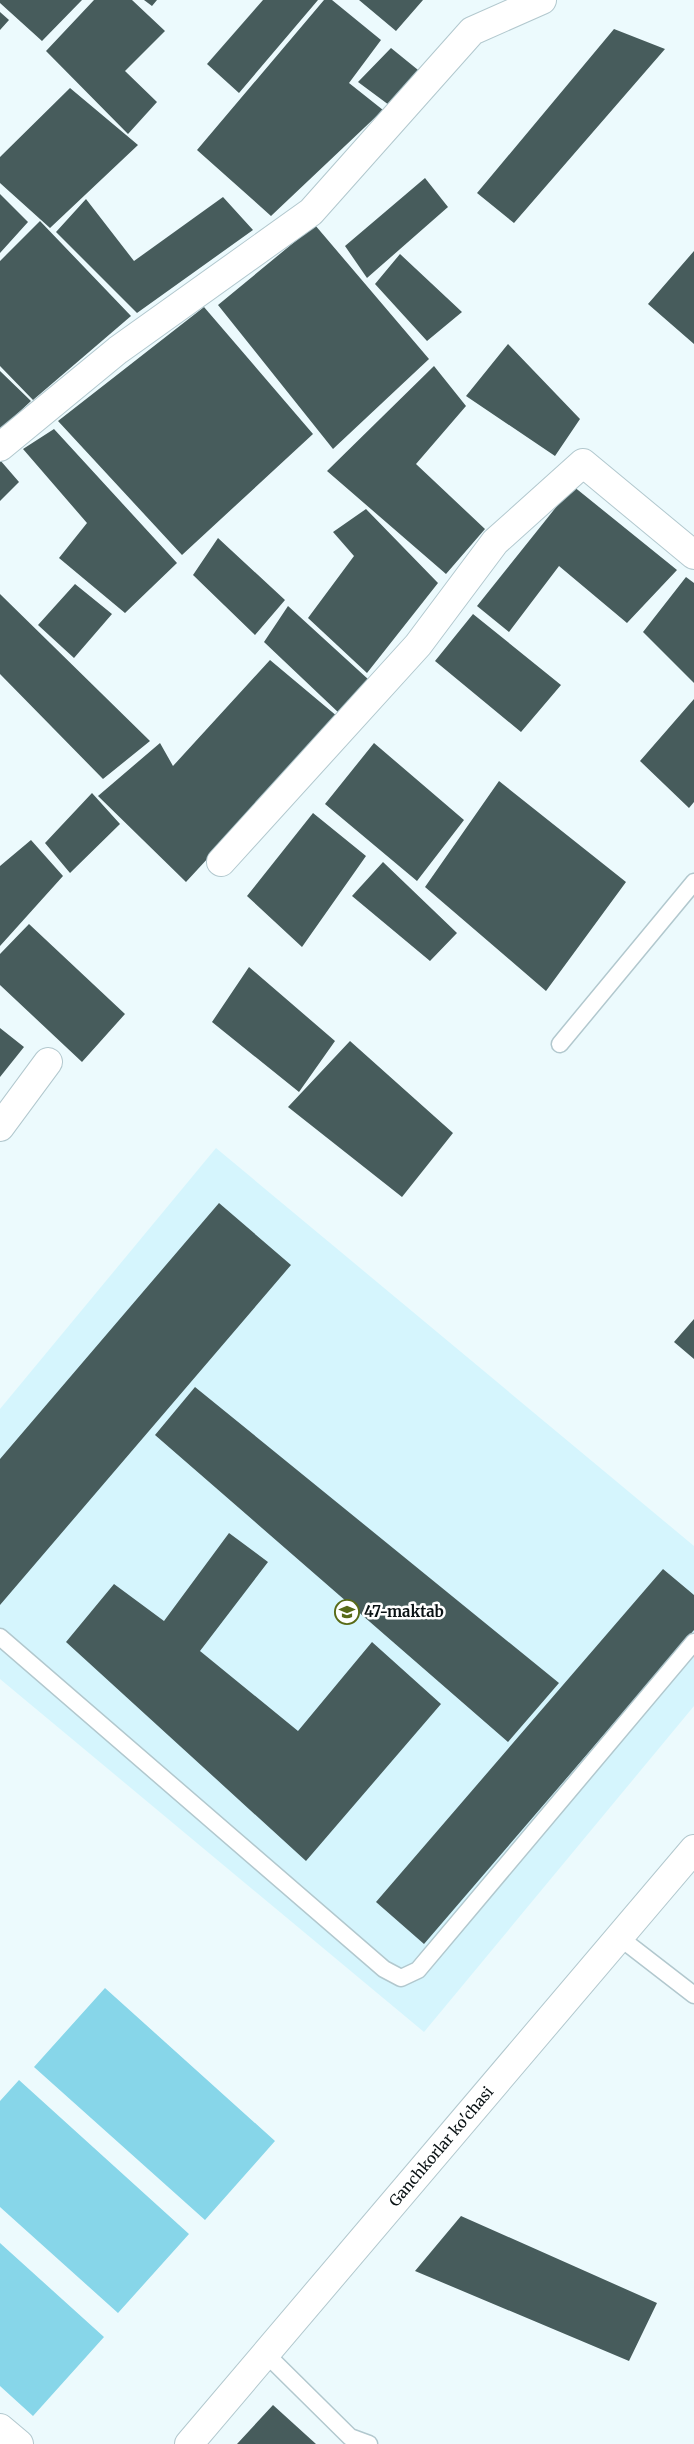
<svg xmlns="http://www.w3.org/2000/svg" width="694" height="2444" viewBox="0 0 694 2444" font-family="Merriweather,serif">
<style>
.built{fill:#d5f5fd}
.green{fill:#87d6e9}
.building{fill:#475c5c}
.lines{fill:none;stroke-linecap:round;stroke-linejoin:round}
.service-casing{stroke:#b2c8ce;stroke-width:19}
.minor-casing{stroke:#b2c8ce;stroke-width:30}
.tertiary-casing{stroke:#b2c8ce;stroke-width:30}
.service{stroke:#fff;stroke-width:16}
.minor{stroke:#fff;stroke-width:28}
.tertiary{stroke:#fff;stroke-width:28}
.labels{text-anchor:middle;stroke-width:5;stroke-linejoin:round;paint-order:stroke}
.poi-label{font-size:15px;font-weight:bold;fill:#0a1214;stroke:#fff;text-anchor:start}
.street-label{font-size:15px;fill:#0a1214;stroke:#fff}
</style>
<rect width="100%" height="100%" fill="#ecfafd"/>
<path class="built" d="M216 1148 694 1546V1706L424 2032 0 1679V1409Z"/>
<path class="green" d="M105 1988 275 2141 205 2220 34 2067Z
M19 2080 189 2234 118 2313 0 2207V2101Z
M0 2243 104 2337 33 2416 0 2386Z"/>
<path class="building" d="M0 0H82L42 41 0 3Z
M94 0H132L165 31 125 71 157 102 128 134 46 51Z
M144 0H157L152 6Z
M263 0H318L239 93 207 64Z
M324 0H332L381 40 349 83 383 110 271 216 197 150Z
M359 0H423L396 31Z
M0 12 9 20 0 30Z
M614 29 665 49 514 223 477 193Z
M391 48 423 74 389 105 358 82Z
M70 88 138 145 50 228 0 183V157Z
M425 178 448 207 367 278 345 246Z
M0 194 28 222 0 253Z
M223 197 253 230 137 313 56 232 86 199 134 261Z
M40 221 131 316 33 400 0 366V261Z
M315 225 429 359 333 449 218 305Z
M694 251V344L648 304Z
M400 254 462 312 427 341 375 284Z
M204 307 313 434 182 555 58 421Z
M508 344 580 419 555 456 466 396Z
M434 366 466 406 416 464 485 529 446 574 327 471Z
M0 371 31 401 0 430Z
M54 429 177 563 125 613 59 558 87 523 23 449Z
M0 460 19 482 0 501Z
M573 486 677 570 627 623 559 566 509 632 477 606Z
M366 509 438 583 367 673 308 618 354 556 333 532Z
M218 538 285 600 255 635 193 575Z
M686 577 694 583V683L643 632Z
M75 584 112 614 74 658 38 625Z
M0 594 150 741 103 779 0 674Z
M288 606 369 680 340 714 264 642Z
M473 614 561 685 521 732 435 661Z
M270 660 338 717 186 882 98 796 160 743 173 766Z
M694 699V802L689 808 640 761Z
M374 743 464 820 417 881 325 804Z
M499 781 626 882 546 991 425 887Z
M92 793 120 824 70 873 45 843Z
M313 813 366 856 302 947 247 896Z
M31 840 63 876 0 946V866Z
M383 862 457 933 430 961 352 896Z
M29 924 125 1014 82 1062 0 985V954Z
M249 967 335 1041 299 1092 212 1022Z
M0 1028 24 1047 0 1077Z
M350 1041 453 1133 402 1197 288 1107Z
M219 1203 291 1265 0 1605V1459Z
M694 1319V1359L674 1342Z
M195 1387 559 1683 508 1742 155 1435Z
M229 1533 268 1562 200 1651 298 1731 372 1642 441 1704 306 1861 66 1642 114 1584 164 1621Z
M663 1569 694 1595V1630L424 1944 376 1902Z
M461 2216 657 2303 629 2361 415 2271Z
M273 2405 316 2444H237Z"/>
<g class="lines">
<defs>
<path id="service" d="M560 1044 694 882
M0 1637 384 1969 401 1978 418 1970 694 1642
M619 1937 694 1995
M266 2354 350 2437 369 2444"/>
<path id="minor" d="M0 447 118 350 311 212 472 31 542 0
M221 862 418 645 495 542 583 463 694 555
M0 1127 48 1062
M0 2428 19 2444"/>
<g id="tertiary">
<path id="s1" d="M189 2444 694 1849"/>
</g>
</defs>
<use href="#service" class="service-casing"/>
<use href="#minor" class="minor-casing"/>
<use href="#tertiary" class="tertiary-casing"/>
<use href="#service" class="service"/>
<use href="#minor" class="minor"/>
<use href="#tertiary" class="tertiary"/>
</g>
<defs>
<symbol id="school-ring" viewBox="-11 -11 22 22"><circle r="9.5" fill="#fff" stroke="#586a17" stroke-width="1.5"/><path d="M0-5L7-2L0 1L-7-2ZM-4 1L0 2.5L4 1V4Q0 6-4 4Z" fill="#586a17"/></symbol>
</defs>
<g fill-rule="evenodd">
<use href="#school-ring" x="333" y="1598" width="28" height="28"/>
</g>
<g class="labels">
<g class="poi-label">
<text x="364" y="1617">47-maktab</text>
</g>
<g class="street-label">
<text dy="5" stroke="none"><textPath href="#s1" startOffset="390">Ganchkorlar ko'chasi</textPath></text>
</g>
</g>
</svg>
